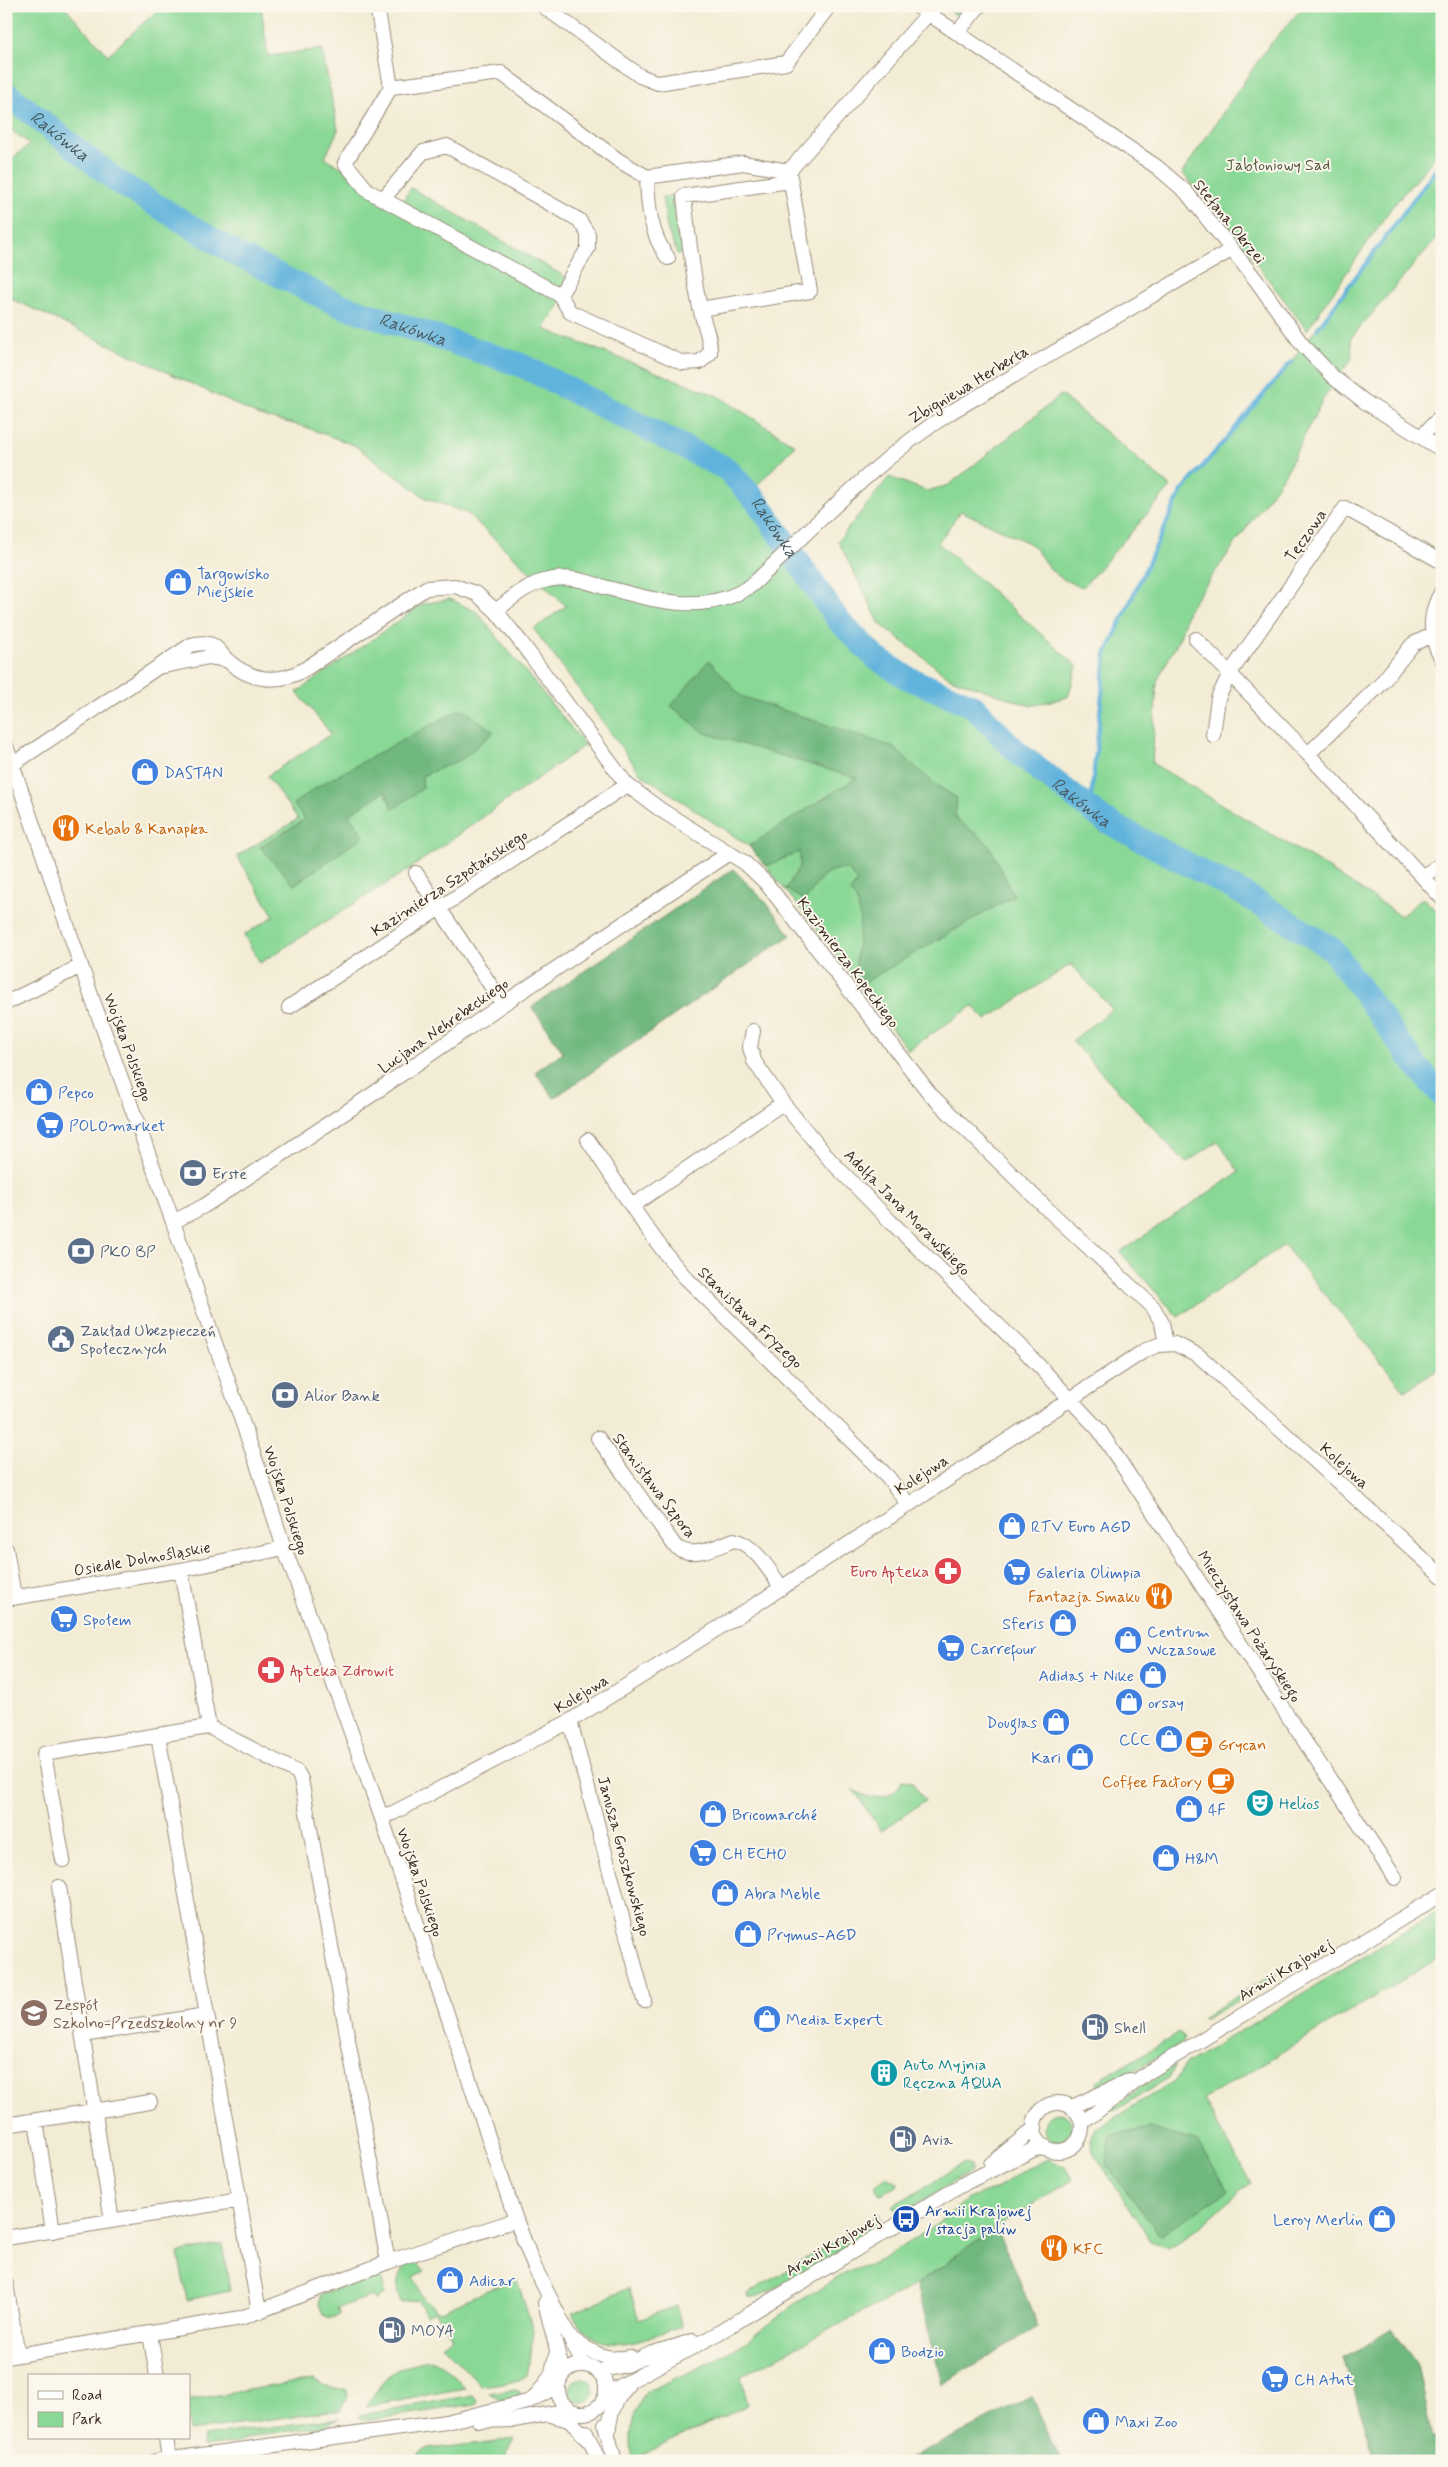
<svg xmlns="http://www.w3.org/2000/svg" width="1448" height="2467" viewBox="0 0 1448 2467" font-family="Mynerve,sans-serif">
<style>
.green{fill:#8ad896;stroke:#62815a}
.forest{fill:#6fb87f;stroke:#55714e}
.lines{fill:none;stroke-linecap:round;stroke-linejoin:round}
.stream{stroke:#60b3dc;stroke-width:4}
.river{stroke:#60b3dc;stroke-width:24}
.minor-casing{stroke:#978b7a;stroke-width:16}
.minor{stroke:#fff;stroke-width:14}
.labels{text-anchor:middle;stroke-width:4;stroke-linejoin:round;paint-order:stroke}
.park-label{font-size:16px;fill:#4f563c;stroke:#fbf7ec}
.street-label{font-size:16px;fill:#3b2a1e;stroke:#fbf7ec}
.shop-label{font-size:16px;fill:#366cbe;stroke:#fbf7ec;text-anchor:start}
.food-label{font-size:16px;fill:#c56008;stroke:#fbf7ec;text-anchor:start}
.service-label{font-size:16px;fill:#4e5e75;stroke:#fbf7ec;text-anchor:start}
.health-label{font-size:16px;fill:#be3a42;stroke:#fbf7ec;text-anchor:end}
.culture-label{font-size:16px;fill:#0d838f;stroke:#fbf7ec;text-anchor:start}
.education-label{font-size:16px;fill:#785e54;stroke:#fbf7ec;text-anchor:start}
.transit-label{font-size:16px;fill:#164399;stroke:#fbf7ec;text-anchor:start}
.water-label{font-size:18px;font-style:italic;fill:#485a60;stroke:#fbf7ec}
</style>
<rect width="100%" height="100%" fill="#fbf7ec"/>
<filter id="ink" filterUnits="userSpaceOnUse"><feTurbulence type="fractalNoise" baseFrequency=".02" numOctaves="2"/><feDisplacementMap in="SourceGraphic" scale="10" xChannelSelector="R" yChannelSelector="G"/><feConvolveMatrix kernelMatrix="1 2 1 2 8 2 1 2 1" color-interpolation-filters="sRGB"/></filter>
<filter id="wash" filterUnits="userSpaceOnUse"><feTurbulence type="fractalNoise" baseFrequency=".0096" numOctaves="4" result="noise"/><feDisplacementMap in="SourceGraphic" scale="20" xChannelSelector="R" yChannelSelector="G"/><feGaussianBlur stdDeviation="1.12" result="paint"/><feColorMatrix in="noise" values="0 0 0 0 0 0 0 0 0 0 0 0 0 0 0 0 0 1.4 0 .05"/><feComposite in="paint" operator="in"/></filter>
<g filter="url(#wash)">
<rect width="100%" height="100%" fill="#f3ecd5"/>
<path class="green" d="M6 6H64L108 55 162 6H261L268 56 322 49 338 130 325 158 402 202 411 188 574 282 544 329 718 396 795 445 750 493 838 620 876 658 908 678 973 706 1018 753 1089 808 1106 654 1181 492 1291 362 1442 161V232L1351 338 1352 358 1322 401 1285 474 1188 610 1180 637 1157 681 1152 763 1318 862 1401 916 1423 898 1442 916V1367L1405 1391 1284 1245 1178 1317 1120 1252 1239 1172 1218 1141 1186 1163 1072 1041 1112 1009 1071 964 986 1020 973 1006 908 1050 810 920 749 846 641 774 534 629 566 606 468 514 426 498 354 445 302 426 260 416 6 296V164L30 144 6 126Z
M943 6H969L959 17Z
M1304 6H1442V149L1392 207 1307 330 1208 200 1182 173 1267 48Z
M675 195 672 197 677 237H680L683 253 677 254 667 228 662 197Z
M1061 395 1171 487 1083 587C1068 583 1053 575 1044 561 1039 554 1036 549 1029 543L961 511 938 543 1077 666 1068 697 1031 706 950 678 880 624 838 541 889 477 927 491 949 485Z
M450 599 477 612 585 745 411 868 260 963 244 935 274 916 237 856 298 819 267 776 331 734 297 692 423 604Z
M902 1781 912 1782 925 1801 881 1831 853 1789C868 1801 893 1802 902 1781Z
M1442 1909V1956L1203 2100 1251 2183C1223 2204 1200 2234 1167 2247L1151 2241 1093 2152 1091 2139 1096 2129 1176 2080 1184 2065Z
M1275 1974 1273 1982 1204 2019 1201 2018Z
M1179 2033 1184 2039 1183 2043 1098 2091 1096 2082Z
M1176 2064 1170 2077 1115 2111 1109 2109Z
M1044 2127a14 14 0 1 1 28 0a14 14 0 1 1-28 0Z
M1048 2159 1064 2166 1073 2180 994 2228 917 2284 741 2376 748 2405 633 2459C628 2437 632 2408 648 2391L713 2361 746 2342 795 2304 832 2281 848 2272 881 2260 937 2224 968 2199 996 2189 1027 2168Z
M965 2163 970 2165V2172L903 2212 892 2206Z
M887 2176 898 2183 896 2188 881 2195 876 2189V2184Z
M879 2214 881 2222 876 2228C857 2240 763 2303 748 2297L747 2294Z
M222 2244 230 2291 187 2300 178 2253Z
M412 2261 417 2262 425 2271 414 2277 423 2298 437 2311H441L516 2277 534 2333 526 2376 519 2381 481 2386 442 2345 452 2337 435 2311 426 2315 418 2300 401 2302C394 2288 397 2268 412 2261Z
M372 2275 383 2281 384 2295 375 2300 372 2296 337 2308 340 2315 331 2318 323 2315 319 2304 321 2295Z
M629 2288 639 2320 676 2306 682 2326C640 2339 599 2363 572 2313Z
M428 2360C444 2362 454 2377 465 2388L366 2406C388 2374 389 2369 428 2360Z
M570 2390a12 12 0 1 1 24 0a12 12 0 1 1-24 0Z
M314 2379 331 2389H346L348 2395 342 2409 189 2431V2400Z
M515 2389 520 2392 521 2398 503 2400 488 2393Z
M473 2395 478 2401 476 2404 369 2420H363L359 2417 360 2415Z
M339 2418 323 2427 263 2434 237 2443 203 2447 204 2436Z
M516 2439 502 2461H416L418 2454 429 2449Z"/>
<path class="forest" d="M709 660 741 696 893 747 936 785 957 798 955 818 988 843 1014 896 863 983C860 978 856 971 856 965 855 944 868 909 850 892L857 882 849 870C824 866 818 882 805 901L786 889 800 865V852L766 866 749 846 856 778 705 733 671 706Z
M462 708 494 732 462 759 422 776 423 788 393 809 385 791 349 814 364 836 294 885 260 847 305 819 293 804 320 785Z
M733 869 765 901 791 935 554 1098 535 1072 563 1052 532 1007Z
M1150 2128 1199 2142 1228 2191 1160 2235 1106 2165 1110 2136Z
M994 2228 1010 2257 1038 2327 942 2384 917 2284Z
M1393 2328 1417 2364 1432 2439 1442 2434V2461H1376L1344 2358Z
M1032 2397 1061 2461H905Z"/>
<g class="lines">
<path class="stream" d="M1317 329 1442 161
M1090 808 1106 654 1181 492 1291 362"/>
<path class="river" id="s1" d="M6 93 118 182 238 255 337 304 521 365 727 469 758 503 838 620 876 658 908 678 973 706 1018 753 1104 820 1242 893 1332 949 1417 1067 1442 1095"/>
</g>
</g>
<g filter="url(#ink)">
<g class="lines">
<defs>
<path id="minor" d="M377 6 391 87
M543 6 640 76 658 83 786 63 829 6
M917 6 1157 167 1186 192 1256 280 1301 343 1333 377 1365 402 1442 450
M957 33 979 6
M789 171 743 163 647 177 618 160 501 73 391 87 345 163 368 191 560 295 570 312 683 363 700 362 710 353C711 337 703 323 700 308 692 271 688 234 684 196L790 181
M647 177C648 206 650 234 668 258
M383 199 423 152 447 146 579 220 588 234V248L560 295
M700 309 810 291 789 171 928 14
M1421 437 1442 415
M1442 591C1429 612 1428 637 1442 659
M496 611C512 598 527 584 548 580 567 575 586 581 604 587 653 600 706 617 752 585 816 525 876 460 951 412L1231 250
M1196 639 1308 754 1442 898
M164 666 209 657 227 660
M1213 735 1218 698 1230 673 1345 508 1442 562
M6 746 92 998 173 1222 259 1470 284 1548 307 1609 381 1816 516 2220 534 2266 583 2364
M1308 754 1380 685 1413 644 1432 635
M13 764 191 645C198 643 207 642 214 646 219 650 223 656 227 660 250 681 278 685 305 669L426 588 455 586 477 594 496 611 520 641 627 785 661 810 745 863 766 883 931 1095 1044 1206 1153 1307 1162 1323 1166 1344
M416 873 503 1004
M1423 876 1442 864
M6 1003 81 966
M289 1007 627 785
M753 1031 750 1047 754 1061 783 1103 830 1160 890 1221 1025 1351 1099 1430 1395 1878
M588 1140C619 1186 648 1235 685 1277L888 1477 908 1504
M632 1206 783 1103
M173 1222 204 1206 370 1096 503 1004 729 853
M598 1438 675 1546C691 1560 716 1547 734 1540 754 1544 770 1571 781 1587
M6 1549 14 1597
M181 1570 209 1727 297 1772 301 1779 388 2262
M6 1599 181 1570 284 1548
M570 1721 644 2000
M209 1727 158 1735 259 2312
M381 1816 393 1813 570 1721 752 1607 1144 1351 1158 1345 1175 1344 1198 1355 1442 1576
M63 1860 44 1754 158 1735
M59 1887 112 2221
M83 2035 206 2015
M1034 2127a24 24 0 1 1 48 0a24 24 0 1 1-48 0Z
M1072 2107 1130 2080
M36 2121 53 2231
M1082 2123 1147 2073 1442 1894
M6 2125 150 2102
M991 2164 1035 2128
M6 2238 240 2200
M6 2284 18 2355
M545 2303 563 2373
M150 2334 157 2376
M572 2339C590 2352 608 2362 630 2357
M6 2357 241 2318 388 2262 516 2220
M558 2389a24 24 0 1 1 48 0a24 24 0 1 1-48 0Z
M599 2371 626 2365 653 2353 693 2341
M606 2394 715 2335 967 2182 1035 2149 1046 2147
M536 2396 551 2376 557 2351
M551 2415 569 2420 589 2440
M479 2421 514 2420 570 2410
M605 2425 615 2461
M586 2432 599 2461
M608 2434C610 2415 613 2402 627 2387
M166 2438 169 2459
M156 2461 446 2422 527 2402 558 2386"/>
</defs>
<use href="#minor" class="minor-casing"/>
<use href="#minor" class="minor"/>
</g>
</g>
<defs>
<symbol id="shop-disc" viewBox="-11 -11 22 22"><circle r="9.5" fill="#3f7fe0" stroke="#fbf7ec"/><path d="M-5-2.5h2.3a2.7 3.5 0 0 1 5.4 0H5L5.5 6h-11ZM-1.5-2.5h3a1.5 2.3 0 0 0-3 0Z" fill="#fff"/></symbol>
<symbol id="restaurant-disc" viewBox="-11 -11 22 22"><circle r="9.5" fill="#e8710a" stroke="#fbf7ec"/><path d="M-5-6h1v4h1v-4h1v4h1v-4h1v5L-1.5 .5V6h-2V.5L-5-1ZM5-6V6H3V1.5H1.5Q1.5-4 5-6Z" fill="#fff"/></symbol>
<symbol id="supermarket-disc" viewBox="-11 -11 22 22"><circle r="9.5" fill="#3f7fe0" stroke="#fbf7ec"/><path d="M-6-5.5h2.5l.6 2H6L4.5 2H-2.5L-4.4-4H-6ZM-1.5 3.2a1.3 1.3 0 1 0 .1 0ZM3 3.2a1.3 1.3 0 1 0 .1 0Z" fill="#fff"/></symbol>
<symbol id="bank-disc" viewBox="-11 -11 22 22"><circle r="9.5" fill="#5c6f8a" stroke="#fbf7ec"/><path d="M-6-4H6V4H-6ZM0-2.3a2.3 2.3 0 1 0 0 4.6a2.3 2.3 0 1 0 0-4.6Z" fill="#fff"/></symbol>
<symbol id="civic-disc" viewBox="-11 -11 22 22"><circle r="9.5" fill="#5c6f8a" stroke="#fbf7ec"/><path d="M-.6-6.5H3V-4.5H.6V-3L4-1V1h2V6H-6V1h2V-1L-.6-3ZM-1.2 2.5V6h2.4V2.5Z" fill="#fff"/></symbol>
<symbol id="pharmacy-disc" viewBox="-11 -11 22 22"><circle r="9.5" fill="#e0444e" stroke="#fbf7ec"/><path d="M-2-6h4v4h4v4h-4v4h-4v-4h-4v-4h4Z" fill="#fff"/></symbol>
<symbol id="cafe-disc" viewBox="-11 -11 22 22"><circle r="9.5" fill="#e8710a" stroke="#fbf7ec"/><path d="M-5.5-4.5H6V0H3Q3 3.5 0 3.5H-2.5Q-5.5 3.5-5.5 0ZM3-3.2v2h1.7v-2ZM-6 4.5H4V6H-6Z" fill="#fff"/></symbol>
<symbol id="theatre-disc" viewBox="-11 -11 22 22"><circle r="9.5" fill="#0f9aa8" stroke="#fbf7ec"/><path d="M-5-5.5Q0-4 5-5.5V0Q5 5 0 6Q-5 5-5 0ZM-3.3-2.5H-1v1.5H-3.3ZM1-2.5H3.3v1.5H1ZM-2.8 1Q0 5.5 2.8 1Z" fill="#fff"/></symbol>
<symbol id="school-disc" viewBox="-11 -11 22 22"><circle r="9.5" fill="#8d6e63" stroke="#fbf7ec"/><path d="M0-5L7-2L0 1L-7-2ZM-4 1L0 2.5L4 1V4Q0 6-4 4Z" fill="#fff"/></symbol>
<symbol id="fuel-disc" viewBox="-11 -11 22 22"><circle r="9.5" fill="#5c6f8a" stroke="#fbf7ec"/><path d="M-5.5-6h7V0h2V4h1.3V-2.5L3-4.5l.8-.8L6-3V5H2.5V1h-1V6h-7ZM-4.2-4.7v3.2H.2V-4.7Z" fill="#fff"/></symbol>
<symbol id="building-disc" viewBox="-11 -11 22 22"><circle r="9.5" fill="#0f9aa8" stroke="#fbf7ec"/><path d="M-4-6H4V6H1V3H-1V6H-4ZM-2.5-4.3h1.7v1.8h-1.7ZM.8-4.3h1.7v1.8H.8ZM-2.5-1h1.7V.8h-1.7ZM.8-1h1.7V.8H.8Z" fill="#fff"/></symbol>
<symbol id="bus-disc" viewBox="-11 -11 22 22"><circle r="9.5" fill="#1a4fb4" stroke="#fbf7ec"/><path d="M-5-6H5V4H4V6H2V4H-2V6H-4V4H-5ZM-3.5-4V0h7V-4ZM-3.5 1.2v1.5H-2V1.2ZM2 1.2v1.5H3.5V1.2Z" fill="#fff"/></symbol>
</defs>
<g fill-rule="evenodd">
<use href="#shop-disc" x="162" y="566" width="32" height="32"/>
<use href="#shop-disc" x="129" y="756" width="32" height="32"/>
<use href="#restaurant-disc" x="50" y="812" width="32" height="32"/>
<use href="#shop-disc" x="23" y="1076" width="32" height="32"/>
<use href="#supermarket-disc" x="34" y="1109" width="32" height="32"/>
<use href="#bank-disc" x="177" y="1157" width="32" height="32"/>
<use href="#bank-disc" x="65" y="1235" width="32" height="32"/>
<use href="#civic-disc" x="45" y="1323" width="32" height="32"/>
<use href="#bank-disc" x="269" y="1379" width="32" height="32"/>
<use href="#shop-disc" x="996" y="1510" width="32" height="32"/>
<use href="#pharmacy-disc" x="932" y="1555" width="32" height="32"/>
<use href="#supermarket-disc" x="1001" y="1556" width="32" height="32"/>
<use href="#restaurant-disc" x="1143" y="1580" width="32" height="32"/>
<use href="#supermarket-disc" x="48" y="1603" width="32" height="32"/>
<use href="#shop-disc" x="1047" y="1607" width="32" height="32"/>
<use href="#shop-disc" x="1112" y="1624" width="32" height="32"/>
<use href="#supermarket-disc" x="935" y="1632" width="32" height="32"/>
<use href="#pharmacy-disc" x="255" y="1654" width="32" height="32"/>
<use href="#shop-disc" x="1137" y="1659" width="32" height="32"/>
<use href="#shop-disc" x="1113" y="1686" width="32" height="32"/>
<use href="#shop-disc" x="1040" y="1706" width="32" height="32"/>
<use href="#shop-disc" x="1153" y="1723" width="32" height="32"/>
<use href="#cafe-disc" x="1183" y="1728" width="32" height="32"/>
<use href="#shop-disc" x="1064" y="1741" width="32" height="32"/>
<use href="#cafe-disc" x="1205" y="1765" width="32" height="32"/>
<use href="#theatre-disc" x="1244" y="1787" width="32" height="32"/>
<use href="#shop-disc" x="1173" y="1793" width="32" height="32"/>
<use href="#shop-disc" x="697" y="1798" width="32" height="32"/>
<use href="#supermarket-disc" x="687" y="1837" width="32" height="32"/>
<use href="#shop-disc" x="1150" y="1842" width="32" height="32"/>
<use href="#shop-disc" x="709" y="1877" width="32" height="32"/>
<use href="#shop-disc" x="732" y="1918" width="32" height="32"/>
<use href="#school-disc" x="18" y="1997" width="32" height="32"/>
<use href="#shop-disc" x="751" y="2003" width="32" height="32"/>
<use href="#fuel-disc" x="1079" y="2011" width="32" height="32"/>
<use href="#building-disc" x="868" y="2057" width="32" height="32"/>
<use href="#fuel-disc" x="887" y="2123" width="32" height="32"/>
<use href="#bus-disc" x="890" y="2203" width="32" height="32"/>
<use href="#shop-disc" x="1366" y="2203" width="32" height="32"/>
<use href="#restaurant-disc" x="1038" y="2232" width="32" height="32"/>
<use href="#shop-disc" x="434" y="2264" width="32" height="32"/>
<use href="#fuel-disc" x="376" y="2314" width="32" height="32"/>
<use href="#shop-disc" x="866" y="2335" width="32" height="32"/>
<use href="#supermarket-disc" x="1259" y="2363" width="32" height="32"/>
<use href="#shop-disc" x="1080" y="2405" width="32" height="32"/>
</g>
<g class="labels">
<g class="park-label">
<text x="1278" y="170">Jabłoniowy Sad</text>
</g>
<g class="street-label">
<text transform="translate(1230 221) rotate(51)" y="6">Stefana Okrzei</text>
<text transform="translate(968 384) rotate(-31)" y="6">Zbigniewa Herberta</text>
<text transform="translate(1305 535) rotate(-55)" y="6">Tęczowa</text>
<text transform="translate(449 882) rotate(-33)" y="6">Kazimierza Szpotańskiego</text>
<text transform="translate(849 962) rotate(53)" y="6">Kazimierza Kopeckiego</text>
<text transform="translate(443 1025) rotate(-35)" y="6">Lucjana Nehrebeckiego</text>
<text transform="translate(129 1047) rotate(70)" y="6">Wojska Polskiego</text>
<text transform="translate(908 1212) rotate(45)" y="6">Adolfa Jana Morawskiego</text>
<text transform="translate(751 1317) rotate(44)" y="6">Stanisława Fryzego</text>
<text transform="translate(1345 1465) rotate(42)" y="6">Kolejowa</text>
<text transform="translate(921 1474) rotate(-33)" y="6">Kolejowa</text>
<text transform="translate(655 1485) rotate(53)" y="6">Stanisława Szpora</text>
<text transform="translate(287 1500) rotate(72)" y="6">Wojska Polskiego</text>
<text transform="translate(142 1558) rotate(-10)" y="6">Osiedle Dolnośląskie</text>
<text transform="translate(1250 1626) rotate(57)" y="6">Mieczysława Pożaryskiego</text>
<text transform="translate(581 1693) rotate(-31)" y="6">Kolejowa</text>
<text transform="translate(625 1856) rotate(75)" y="6">Janusza Groszkowskiego</text>
<text transform="translate(421 1882) rotate(71)" y="6">Wojska Polskiego</text>
<text transform="translate(1285 1969) rotate(-31)" y="6">Armii Krajowej</text>
<text transform="translate(832 2244) rotate(-31)" y="6">Armii Krajowej</text>
</g>
<g class="shop-label">
<text x="197" y="579">Targowisko<tspan x="197" dy="18">Miejskie</tspan></text>
<text x="164" y="778">DASTAN</text>
<text x="58" y="1098">Pepco</text>
<text x="69" y="1131">POLOmarket</text>
<text x="1031" y="1532">RTV Euro AGD</text>
<text x="1036" y="1578">Galeria Olimpia</text>
<text x="83" y="1625">Społem</text>
<text x="1044" y="1629" text-anchor="end">Sferis</text>
<text x="1147" y="1637">Centrum<tspan x="1147" dy="18">Wczasowe</tspan></text>
<text x="970" y="1654">Carrefour</text>
<text x="1134" y="1681" text-anchor="end">Adidas + Nike</text>
<text x="1148" y="1708">orsay</text>
<text x="1037" y="1728" text-anchor="end">Douglas</text>
<text x="1150" y="1745" text-anchor="end">CCC</text>
<text x="1061" y="1763" text-anchor="end">Kari</text>
<text x="1208" y="1815">4F</text>
<text x="732" y="1820">Bricomarché</text>
<text x="722" y="1859">CH ECHO</text>
<text x="1185" y="1864">H&amp;M</text>
<text x="744" y="1899">Abra Meble</text>
<text x="767" y="1940">Prymus-AGD</text>
<text x="786" y="2025">Media Expert</text>
<text x="1363" y="2225" text-anchor="end">Leroy Merlin</text>
<text x="469" y="2286">Adicar</text>
<text x="901" y="2357">Bodzio</text>
<text x="1294" y="2385">CH Atut</text>
<text x="1115" y="2427">Maxi Zoo</text>
</g>
<g class="food-label">
<text x="85" y="834">Kebab &amp; Kanapka</text>
<text x="1140" y="1602" text-anchor="end">Fantazja Smaku</text>
<text x="1218" y="1750">Grycan</text>
<text x="1202" y="1787" text-anchor="end">Coffee Factory</text>
<text x="1073" y="2254">KFC</text>
</g>
<g class="service-label">
<text x="212" y="1179">Erste</text>
<text x="100" y="1257">PKO BP</text>
<text x="80" y="1336">Zakład Ubezpieczeń<tspan x="80" dy="18">Społecznych</tspan></text>
<text x="304" y="1401">Alior Bank</text>
<text x="1114" y="2033">Shell</text>
<text x="922" y="2145">Avia</text>
<text x="411" y="2336">MOYA</text>
</g>
<g class="health-label">
<text x="929" y="1577">Euro Apteka</text>
<text x="290" y="1676" text-anchor="start">Apteka Zdrowit</text>
</g>
<g class="culture-label">
<text x="1279" y="1809">Helios</text>
<text x="903" y="2070">Auto Myjnia<tspan x="903" dy="18">Ręczna AQUA</tspan></text>
</g>
<g class="education-label">
<text x="53" y="2010">Zespół<tspan x="53" dy="18">Szkolno-Przedszkolny nr 9</tspan></text>
</g>
<g class="transit-label">
<text x="925" y="2216">Armii Krajowej<tspan x="925" dy="18">/ stacja paliw</tspan></text>
</g>
<g class="water-label">
<text dy="6" stroke="none"><textPath href="#s1" startOffset="69">Rakówka</textPath></text>
<text dy="6" stroke="none"><textPath href="#s1" startOffset="474">Rakówka</textPath></text>
<text dy="6" stroke="none"><textPath href="#s1" startOffset="894">Rakówka</textPath></text>
<text dy="6" stroke="none"><textPath href="#s1" startOffset="1314">Rakówka</textPath></text>
</g>
</g>
<rect width="1448" height="2467" fill="none" stroke="#fbf7ec" stroke-width="25"/>
<rect x="28" y="2374" width="162" height="65" fill="#fbf7ec" stroke="#aea59a"/>
<rect x="38" y="2391" width="25" height="8" fill="#ffffff" stroke="#aea59a"/>
<text x="72" y="2400" font-size="15" fill="#3b2a1e">Road</text>
<rect x="38" y="2412" width="25" height="15" fill="#8ad896" stroke="#aea59a"/>
<text x="72" y="2424" font-size="15" fill="#3b2a1e">Park</text>
</svg>
